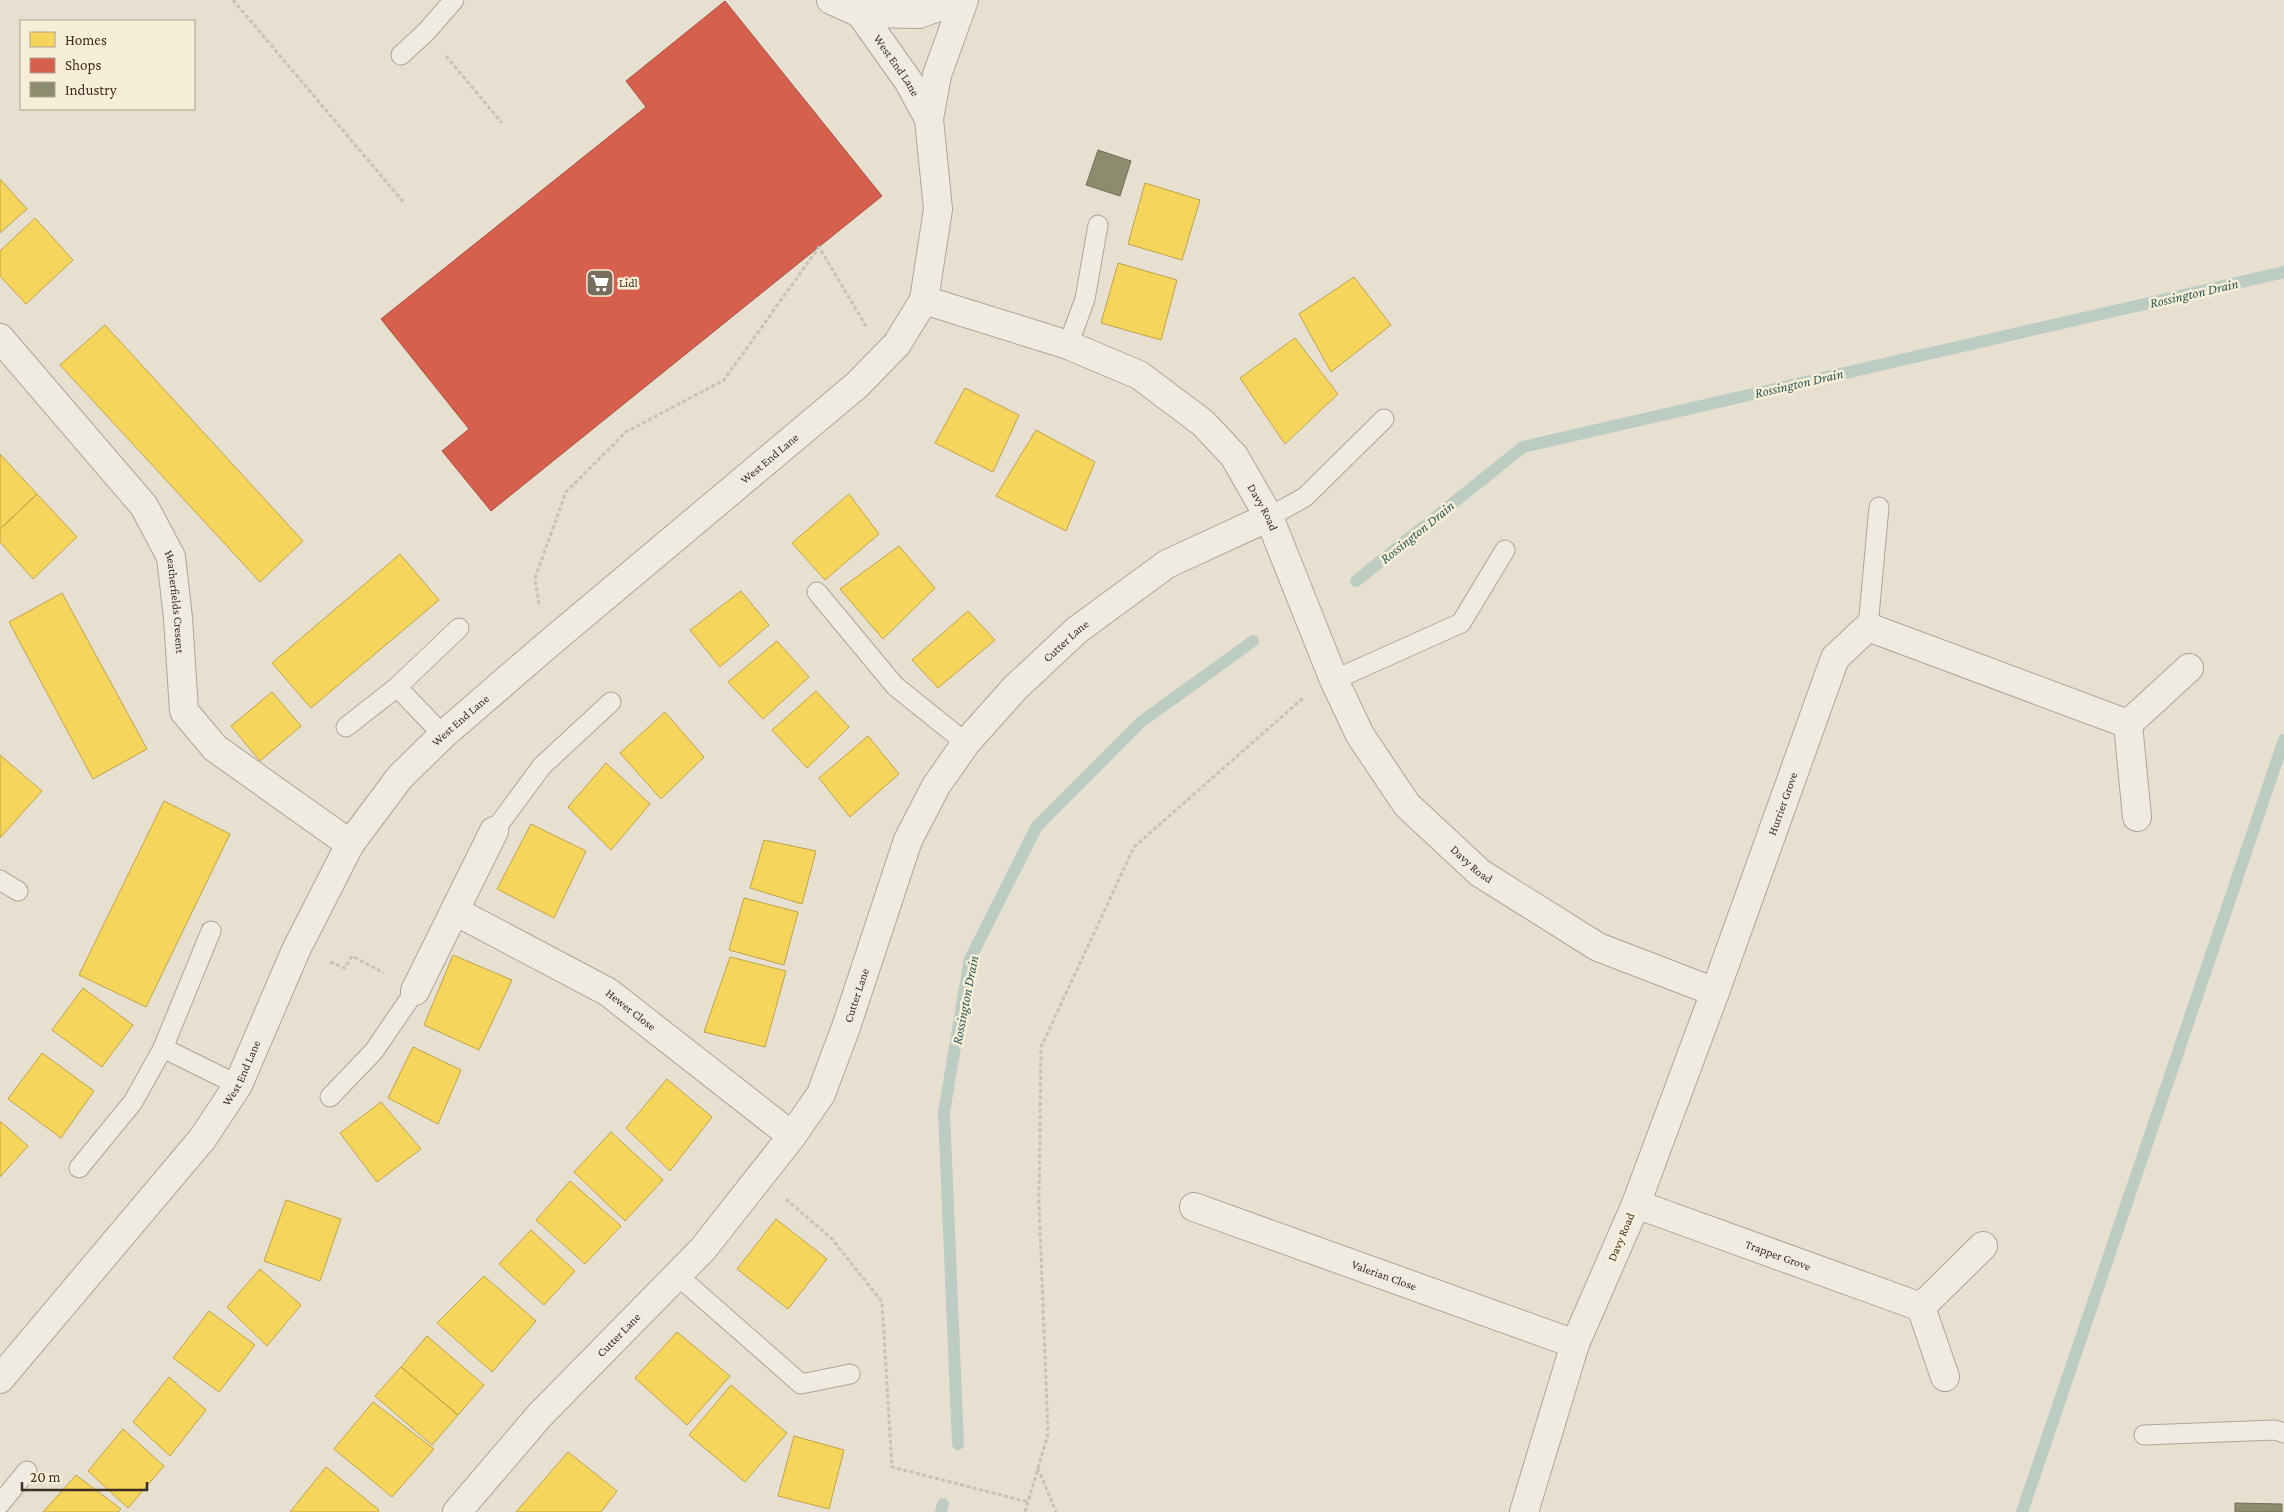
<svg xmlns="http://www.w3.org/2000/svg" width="2284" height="1512" viewBox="0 0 2284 1512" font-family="'Crimson Pro',serif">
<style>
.homes{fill:#f6d55c;stroke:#bea34a}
.shops{fill:#d6604d;stroke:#a85140}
.industry{fill:#8c8c6e;stroke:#747057}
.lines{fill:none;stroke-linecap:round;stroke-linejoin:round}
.stream{stroke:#bcccc2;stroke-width:12}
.service-casing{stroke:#ada599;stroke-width:21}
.minor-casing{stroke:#ada599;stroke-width:30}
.tertiary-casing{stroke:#ada599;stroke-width:30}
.path{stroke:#c8c2b9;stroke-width:3;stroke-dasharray:4 2.5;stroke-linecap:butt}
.service{stroke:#efebe3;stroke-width:19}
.minor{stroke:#efebe3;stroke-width:28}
.tertiary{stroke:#efebe3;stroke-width:28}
.labels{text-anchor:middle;stroke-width:5;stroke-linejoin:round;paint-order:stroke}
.street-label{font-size:12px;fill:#3d2e20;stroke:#f7eed8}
.poi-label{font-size:12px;fill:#3d2e20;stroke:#f7eed8;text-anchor:start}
.water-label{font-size:14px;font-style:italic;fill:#2f5d5a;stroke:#f7eed8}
</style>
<rect width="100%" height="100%" fill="#e7e0d1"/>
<path class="homes" d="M0 179 27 209 0 233Z
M1145 183 1200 200 1182 260 1128 244Z
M35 218 73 260 26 304 0 276V251Z
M1118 263 1177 280 1161 340 1101 323Z
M1354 277 1391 325 1331 372 1299 314Z
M105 325 303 541 260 582 60 365Z
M1295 338 1338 394 1285 444 1240 378Z
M965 388 1019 415 993 472 935 443Z
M1036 430 1095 462 1066 531 996 496Z
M0 454 37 494 0 529Z
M37 494 77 537 33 579 0 542V529Z
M849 494 879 534 825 580 792 543Z
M899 546 935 588 883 639 840 589Z
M400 554 439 600 311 708 272 663Z
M741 591 769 625 720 667 690 630Z
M62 593 147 749 93 779 9 622Z
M968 611 995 640 938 688 912 660Z
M777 641 809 677 763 719 728 682Z
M816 691 849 727 807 768 772 730Z
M272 692 301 726 260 761 231 726Z
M665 712 704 757 661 799 620 753Z
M868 736 899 774 850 817 819 778Z
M0 755 42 791 0 838Z
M606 763 650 804 611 850 568 807Z
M164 801 230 834 146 1007 79 975Z
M531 824 586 851 554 918 497 889Z
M764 840 816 851 802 904 750 888Z
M744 898 798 912 784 965 729 950Z
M453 955 512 980 479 1050 424 1025Z
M730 957 786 971 765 1047 704 1032Z
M83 988 133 1025 102 1067 52 1030Z
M413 1047 461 1070 438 1124 388 1098Z
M42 1053 94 1091 61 1138 8 1099Z
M667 1079 712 1117 670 1171 626 1128Z
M381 1102 421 1149 377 1182 340 1133Z
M0 1121 28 1146 0 1177Z
M611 1132 663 1180 625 1221 574 1172Z
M570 1181 621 1226 585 1264 536 1220Z
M286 1200 341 1219 320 1281 264 1261Z
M776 1219 827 1259 788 1309 737 1269Z
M531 1230 575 1271 544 1305 499 1264Z
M260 1269 301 1305 267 1346 227 1307Z
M484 1276 536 1321 492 1372 437 1323Z
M209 1311 255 1345 219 1392 173 1358Z
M677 1332 730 1376 687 1425 635 1378Z
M427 1336 484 1385 458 1415 401 1367Z
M401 1367 458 1415 432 1445 375 1396Z
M169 1377 206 1410 170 1456 133 1422Z
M731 1385 787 1433 745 1482 689 1435Z
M373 1402 434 1449 392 1497 334 1449Z
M123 1429 164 1466 128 1508 88 1471Z
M794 1436 844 1450 829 1509 778 1496Z
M568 1452 617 1491 601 1512H516Z
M326 1467 379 1510 378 1512H290Z
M76 1475 121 1509 118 1512H43Z"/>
<path class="shops" d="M725 1 882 196 491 511 442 451 469 429 381 319 646 107 626 81Z"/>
<path class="industry" d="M1098 150 1131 161 1120 196 1086 185Z
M2235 1503 2282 1504V1512H2235Z"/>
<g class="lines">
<path class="stream" d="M1356 581 1523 447 2284 272
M958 1444 944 1112 970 959 1037 826 1141 722 1253 641
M941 1512 943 1504
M2022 1512 2284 740"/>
<defs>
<path id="service" d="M401 55 426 32 454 0
M1068 345 1085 299 1098 225
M1269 517 1305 497 1384 419
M817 592 895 686 966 743
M1868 627 1879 507
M1334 680 1461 623 1505 550
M397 687 443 735
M346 727 397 687 459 628
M494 831 542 766 611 702
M0 880 18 891
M163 1048 238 1085
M330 1097 374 1051 415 991
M79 1168 133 1102 163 1048 211 931
M677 1275 801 1384 850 1374
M2144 1435 2275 1430 2284 1433
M0 1504 27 1471"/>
<g id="minor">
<path id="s1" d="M924 300 1068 345 1139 375 1203 423 1234 456 1269 517 1334 680 1360 735 1407 805 1480 873 1598 947 1715 992 1636 1204 1575 1344 1524 1512"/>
<path id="s2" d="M0 338 144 506 171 557 178 618 184 711 215 748 350 844"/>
<path d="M2128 724 2189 668"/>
<path id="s3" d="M455 911 608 992 792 1136"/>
<path d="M415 991 494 831"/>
<path id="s4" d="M1715 992 1835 658 1868 627 2128 724 2137 817"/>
<path id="s5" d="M1636 1204 1921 1307 1945 1377"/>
<path id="s6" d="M1194 1207 1575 1344"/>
<path d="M1921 1307 1983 1246"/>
<path id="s7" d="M457 1512 540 1415 703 1249 792 1136 821 1094 846 1027 908 840 936 786 966 743 1015 688 1077 630 1167 564 1269 517"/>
</g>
<g id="tertiary">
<path d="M831 0 860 13 919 14 958 0"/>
<path id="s8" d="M860 13 909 82 929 119"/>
<path id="s9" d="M0 1379 203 1138 238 1085 296 950 350 844 400 777 443 735 546 646 857 385 897 344 924 300 938 209 929 119 937 75 964 0"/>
</g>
</defs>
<use href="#service" class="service-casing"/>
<use href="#minor" class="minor-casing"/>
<use href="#tertiary" class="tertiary-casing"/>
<path class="path" d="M233 0 405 204
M446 56 502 123
M539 604 535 578 566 492 626 432 724 380 819 247 866 326
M330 962 345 968 352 956 384 973
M786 1199 832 1239 882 1302 892 1467 1028 1502
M1038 1468 1056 1512
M1025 1512 1048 1434 1039 1203 1041 1047 1134 847 1303 698"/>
<use href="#service" class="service"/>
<use href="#minor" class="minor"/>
<use href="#tertiary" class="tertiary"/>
</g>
<defs>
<symbol id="supermarket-square" viewBox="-11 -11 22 22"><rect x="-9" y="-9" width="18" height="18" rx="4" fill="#786c5e" stroke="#f7eed8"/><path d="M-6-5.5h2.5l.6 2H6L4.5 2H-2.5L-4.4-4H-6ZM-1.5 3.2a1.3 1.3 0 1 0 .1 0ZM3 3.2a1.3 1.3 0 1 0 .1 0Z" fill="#fff"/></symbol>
</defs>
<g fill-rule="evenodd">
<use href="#supermarket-square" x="584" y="267" width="32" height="32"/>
</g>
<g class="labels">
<g class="street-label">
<text dy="4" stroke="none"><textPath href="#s8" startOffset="64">West End Lane</textPath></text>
<text dy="4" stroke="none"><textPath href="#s9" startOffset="1216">West End Lane</textPath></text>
<text dy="4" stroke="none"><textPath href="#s1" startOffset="412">Davy Road</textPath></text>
<text dy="4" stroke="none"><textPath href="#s2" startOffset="324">Heatherfields Cresent</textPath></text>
<text dy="4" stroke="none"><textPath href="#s7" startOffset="1080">Cutter Lane</textPath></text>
<text dy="4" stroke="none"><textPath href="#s9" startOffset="811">West End Lane</textPath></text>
<text dy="4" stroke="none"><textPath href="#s4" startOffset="200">Hurrier Grove</textPath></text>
<text dy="4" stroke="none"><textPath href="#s1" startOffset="832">Davy Road</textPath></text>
<text dy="4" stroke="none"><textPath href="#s7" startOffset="660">Cutter Lane</textPath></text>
<text dy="4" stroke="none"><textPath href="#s3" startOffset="202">Hewer Close</textPath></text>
<text dy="4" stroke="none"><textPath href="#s9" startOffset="391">West End Lane</textPath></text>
<text transform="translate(1621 1237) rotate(-67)" y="4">Davy Road</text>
<text dy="4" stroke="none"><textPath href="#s5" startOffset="151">Trapper Grove</textPath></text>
<text dy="4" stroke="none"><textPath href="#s6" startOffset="202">Valerian Close</textPath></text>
<text dy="4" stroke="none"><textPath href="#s7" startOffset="240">Cutter Lane</textPath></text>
</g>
<g class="poi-label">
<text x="619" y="287">Lidl</text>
</g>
<g class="water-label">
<text transform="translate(2194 293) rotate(-13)" y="5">Rossington Drain</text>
<text transform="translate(1799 383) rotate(-13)" y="5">Rossington Drain</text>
<text transform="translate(1417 532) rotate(-39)" y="5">Rossington Drain</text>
<text transform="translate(965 1000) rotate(-79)" y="5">Rossington Drain</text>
</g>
</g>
<rect x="20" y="20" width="175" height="90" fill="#f7eed8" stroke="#ada18e"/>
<rect x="30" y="32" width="25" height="15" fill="#f6d55c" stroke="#ada18e"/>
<text x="65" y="45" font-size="15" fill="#3d2e20">Homes</text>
<rect x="30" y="58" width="25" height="15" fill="#d6604d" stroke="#ada18e"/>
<text x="65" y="70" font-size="15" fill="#3d2e20">Shops</text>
<rect x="30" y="82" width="25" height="15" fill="#8c8c6e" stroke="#ada18e"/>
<text x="65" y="95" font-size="15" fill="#3d2e20">Industry</text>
<path d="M22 1482v8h125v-8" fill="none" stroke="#3d2e20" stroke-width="2.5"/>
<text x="30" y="1482" font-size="15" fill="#3d2e20" stroke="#f7eed8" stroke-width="4" paint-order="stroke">20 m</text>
</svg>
